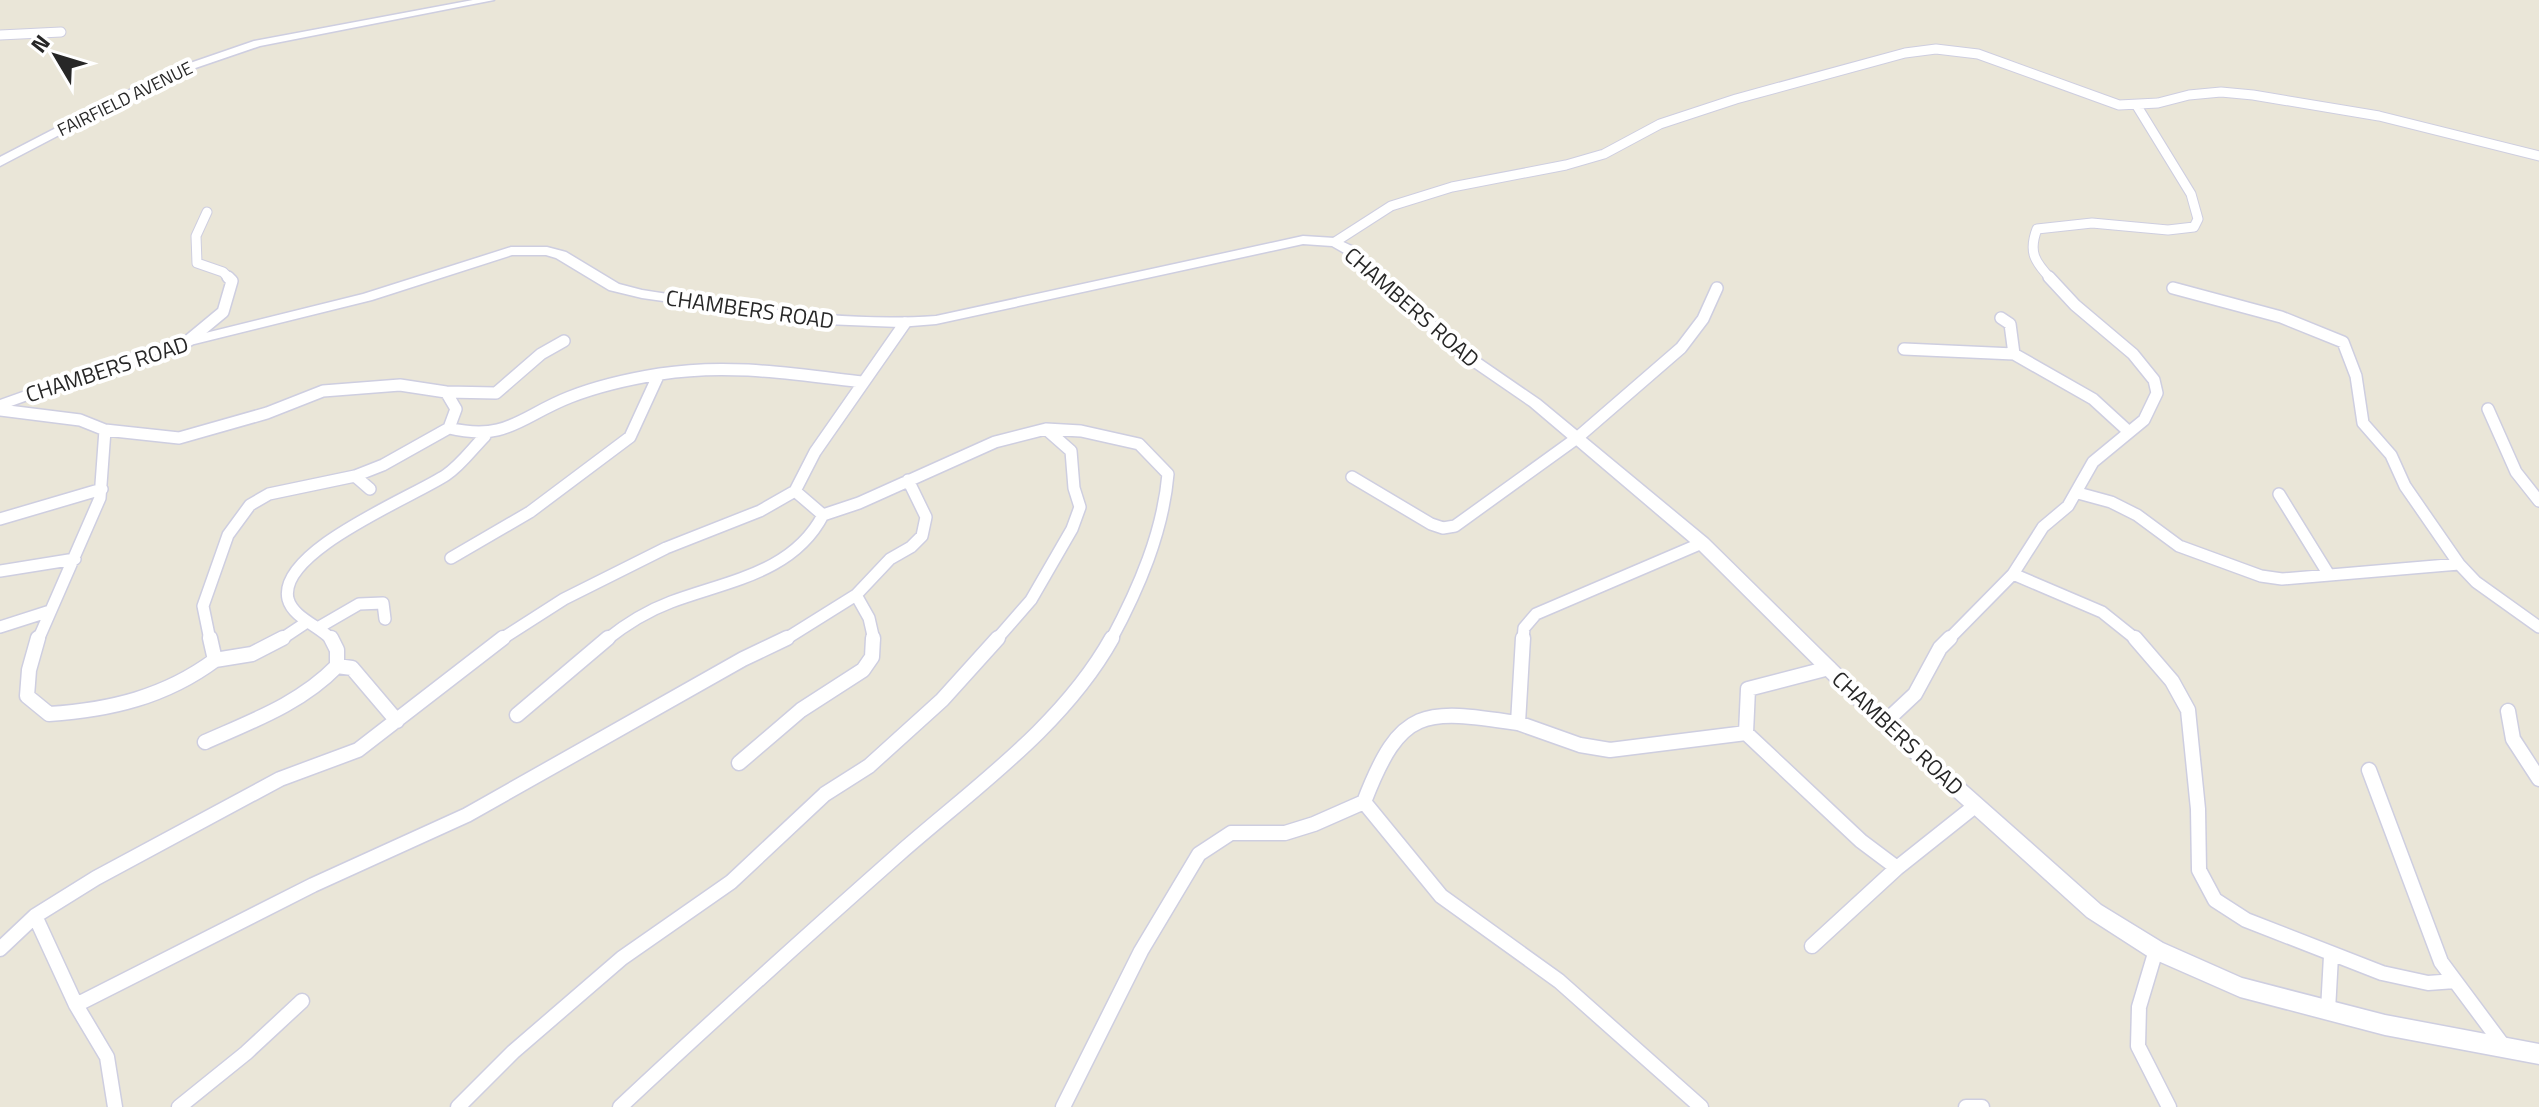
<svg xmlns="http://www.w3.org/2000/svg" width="2539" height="1107" viewBox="0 0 2539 1107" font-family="'Titillium Web',sans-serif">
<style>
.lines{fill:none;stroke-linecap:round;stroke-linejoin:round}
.minor-far2-casing{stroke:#cecee0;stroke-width:11}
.minor-far1-casing{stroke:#cecee0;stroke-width:14}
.minor-casing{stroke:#cecee0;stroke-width:17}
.tertiary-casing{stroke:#cecee0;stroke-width:3}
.minor-far2{stroke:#fff;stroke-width:9}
.minor-far1{stroke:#fff;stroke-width:11}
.minor{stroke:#fff;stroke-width:14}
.tertiary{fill:#fff;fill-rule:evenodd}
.labels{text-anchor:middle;stroke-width:8;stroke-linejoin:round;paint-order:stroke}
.far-street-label{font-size:18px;fill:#272727;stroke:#fff}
.street-label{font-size:22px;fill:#272727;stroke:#fff}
</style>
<rect width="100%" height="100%" fill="#eae6d8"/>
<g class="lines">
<defs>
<path id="minor-far2" d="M0 35 61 32
M207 212 196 236 197 263 223 272 230 279
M1335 242 1391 206 1452 187 1566 165 1604 154 1660 124 1736 99 1905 53 1936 49 1978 54 2119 105 2158 103 2189 95 2221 92 2253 95 2379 116 2539 156
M2051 279C2035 262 2028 252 2037 229L2092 223 2168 230 2194 227 2198 219 2191 194 2137 106"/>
<path id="minor-far1" d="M2001 318 2010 324 2014 354 2093 399 2128 431
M188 341 223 312 232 281 228 277
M1904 349 2014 354
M446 392 496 393 541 354 564 341
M2488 409 2516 472 2539 501
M0 410 80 420 105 430
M449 428C507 442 521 416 570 397 598 386 629 379 660 374 728 363 794 374 862 382
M105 430 179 438 267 413 323 391 400 385 446 392 456 409 449 428 383 465 355 476 269 494 250 505 228 535 203 606 210 640
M355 476 370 489
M1352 477 1431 524 1443 528 1455 526 1577 438 1681 348 1703 319 1717 288
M795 491 823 515
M2078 493 2111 502 2137 515 2179 546 2261 576 2282 579 2459 564 2405 486 2391 455 2363 423 2356 376 2343 342 2281 317 2173 288
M2279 494 2329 575
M823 515 859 503 995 442 1046 429 1081 431 1139 444 1168 474C1163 532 1139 588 1111 640
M0 519 102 489
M451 558 530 512 630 437 658 376
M2459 564 2476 582 2539 627
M0 571 75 559
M2013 574 2102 612 2137 640
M856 595 869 618 874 640
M321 626 359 604 383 603 385 619
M0 627 50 611
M38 640 100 498 105 430
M280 640 307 622
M332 640C320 626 293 618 288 599 277 551 413 497 446 475 461 465 472 449 485 436
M500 640 564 599 666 548 760 511 795 491 815 452 905 323
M606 640C626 624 647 611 671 602 727 581 793 573 823 515
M784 640 856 595 890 559 911 547 922 536 926 517 908 480
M996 640 1031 600 1072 529 1080 507 1074 488 1071 451 1046 429
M1523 640 1524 628 1536 614 1702 543
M1948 640 2013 574 2043 527 2068 506 2093 462 2144 420 2157 393 2154 380 2133 354 2075 305 2049 277"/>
<path id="minor" d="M38 638 29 670 27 696 49 714C110 710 165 697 215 660L210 638
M1523 638 1518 723 1580 745 1610 750 1746 733 1861 841 1897 868
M2135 638 2172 681 2188 710 2198 809 2199 870 2215 900 2246 920 2382 973 2428 983 2455 981
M215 660 252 654 283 638
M337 666 352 668 397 721
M2508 711 2513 739 2539 779
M517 715 608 638
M1518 723C1423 709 1401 706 1364 802L1441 896 1559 981 1701 1107
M1884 723 1915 694 1940 648 1950 638
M1746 733 1748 689 1829 668
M205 742C252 721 300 704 337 666V650L331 638
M739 763 801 710 863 670 872 657 873 638
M2369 770 2441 962 2505 1048
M35 916 76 1005 107 1057 115 1107
M1812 946 1897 868 1975 806
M0 949 35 916 96 878 280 779 358 750 503 638
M2156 950 2139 1007 2138 1046 2169 1107
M76 1005 313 885 467 815 743 659 787 638
M2328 1010 2331 956
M179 1107 246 1053 302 1001
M458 1107 513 1052 622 958 731 882 825 794 869 766 942 700 998 638
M620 1107C712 1021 805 937 900 853 974 788 1063 726 1112 638
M1063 1107 1141 951 1199 854 1231 833H1285L1314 824 1364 802
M1966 1107H1982"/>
<path id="tertiary" d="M473 0H494L260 46 172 76 0 166V157L164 72 254 41Z
M1303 236 1335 238 1356 248 1460 345 1540 400 1708 539 1890 718 2101 905 2163 943 2242 978 2385 1015 2539 1044V1064L2385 1035 2240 997 2149 957 2087 917 1878 728 1696 547 1530 406 1450 351 1346 254 1332 246 1303 244 936 324 899 327 825 324 642 298 609 290 556 258 546 255H512L372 300 158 353 0 410V400L149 347 363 294 511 247H547L566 252 619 284 642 290C740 305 836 323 936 316Z"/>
</defs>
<use href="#minor-far2" class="minor-far2-casing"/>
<use href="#minor-far1" class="minor-far1-casing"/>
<use href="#minor" class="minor-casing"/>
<use href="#tertiary" class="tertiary-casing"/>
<use href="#minor-far2" class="minor-far2"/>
<use href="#minor-far1" class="minor-far1"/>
<use href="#minor" class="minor"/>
<use href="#tertiary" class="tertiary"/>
</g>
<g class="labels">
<g class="far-street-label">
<text transform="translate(125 99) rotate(-26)" y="6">FAIRFIELD AVENUE</text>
</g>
<g class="street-label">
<text transform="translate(1412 307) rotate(41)" y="8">CHAMBERS ROAD</text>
<text transform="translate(750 309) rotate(8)" y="8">CHAMBERS ROAD</text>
<text transform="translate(107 369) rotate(-18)" y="8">CHAMBERS ROAD</text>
<text transform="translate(1898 733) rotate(43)" y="8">CHAMBERS ROAD</text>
</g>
</g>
<g transform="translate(56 56) rotate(308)" stroke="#ffffff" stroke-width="6" paint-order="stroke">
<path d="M0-6L14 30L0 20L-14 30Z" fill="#272727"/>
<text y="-12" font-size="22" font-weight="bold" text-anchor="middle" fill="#272727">N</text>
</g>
</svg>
